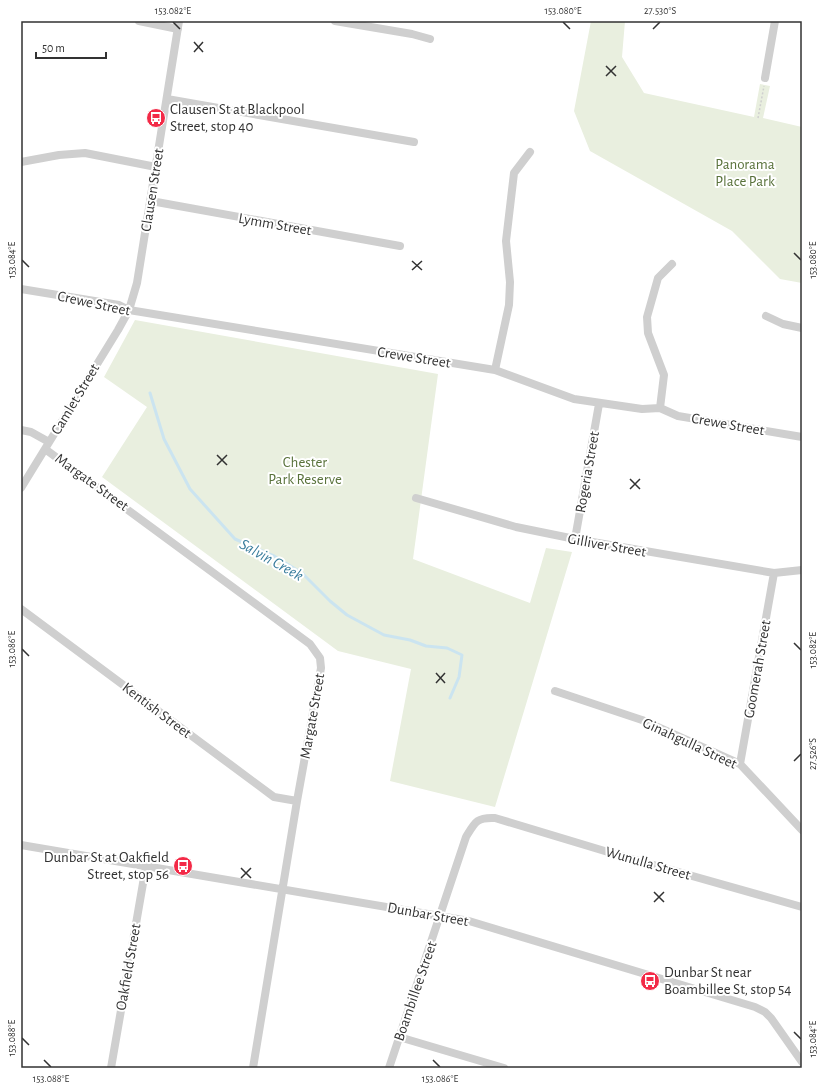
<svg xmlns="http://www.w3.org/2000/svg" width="823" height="1089" viewBox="0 0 823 1089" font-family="'Alegreya Sans',sans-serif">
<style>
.green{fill:#e9efdf}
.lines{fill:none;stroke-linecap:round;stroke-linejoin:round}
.stream{stroke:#cbe4f0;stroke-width:3}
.path{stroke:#cfcfcf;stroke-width:1.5;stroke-dasharray:2 2;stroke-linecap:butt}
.minor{stroke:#cfcfcf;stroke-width:8}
.ticks{fill:none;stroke:#323232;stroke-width:1.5}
.labels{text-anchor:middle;stroke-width:4;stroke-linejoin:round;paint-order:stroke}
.poi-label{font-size:15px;fill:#323232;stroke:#fff;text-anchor:start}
.park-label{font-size:15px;fill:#59723b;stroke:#fff}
.street-label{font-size:15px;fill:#323232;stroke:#fff}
.water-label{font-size:16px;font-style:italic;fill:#387c9c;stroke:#fff}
.neatline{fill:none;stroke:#323232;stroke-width:1.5}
.ticks-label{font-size:10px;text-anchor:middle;fill:#323232}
</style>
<rect width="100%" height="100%" fill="#fff"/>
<path class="green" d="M591 21H625L622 57 644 93 754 117 760 84 770 86 763 118 802 127V283L780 279 732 231 590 151 574 111Z
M135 320 438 374 413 559 530 603 546 548 572 552 495 807 390 781 411 669 338 651 102 477 147 407 104 377Z"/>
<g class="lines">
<path class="stream" d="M150 393 164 439 190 489 235 539 274 556 302 573 330 601 347 615 384 635 410 640 426 646 447 648 462 655 459 677 450 698"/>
<path class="path" d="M758 118 764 86"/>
<path class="minor" d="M139 21 178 29
M335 21 412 34 430 39
M765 78 775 21
M167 99 414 142
M21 162 59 155 85 153 156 167
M151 201 400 246
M21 289 119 305 129 310 495 370 574 399 642 409 660 408 678 416 802 437
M766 316 783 324 802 328
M495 370 509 305 510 282 506 241 514 173 530 152
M660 408 664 375 648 333 647 317 658 278 672 264
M21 430 31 432 49 442
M45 449 310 644 320 658 321 668 297 801 253 1068
M21 488 118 330 129 310 137 283 179 21
M416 498 516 527 575 539 774 573 802 570
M575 539 599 404
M21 609 274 797 297 801
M555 691 642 720 740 764 802 830
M740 764 774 573
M21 845 469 921 755 1007 765 1012 771 1018 802 1062
M399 1037 504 1068
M111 1068 146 866
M389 1068 466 837C475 822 477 817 495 818L618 855 802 907"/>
</g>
<path class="ticks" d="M173 22 180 29M563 22 570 29M653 29 660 22M194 42 203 52M194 52 203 42M606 66 616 76M606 76 616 66M794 253 801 260M22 260 29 267M412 261 422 270M412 270 422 261M217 455 227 465M217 465 227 455M630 479 640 489M630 489 640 479M794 643 801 650M22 649 29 656M436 673 445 683M436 683 445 673M794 761 801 754M241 868 251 878M241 878 251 868M654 892 664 902M654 902 664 892M794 1032 801 1039M22 1038 29 1045M44 1060 51 1067M433 1060 440 1067"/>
<defs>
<symbol id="bus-disc" viewBox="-11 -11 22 22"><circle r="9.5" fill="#f32a47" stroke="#fff"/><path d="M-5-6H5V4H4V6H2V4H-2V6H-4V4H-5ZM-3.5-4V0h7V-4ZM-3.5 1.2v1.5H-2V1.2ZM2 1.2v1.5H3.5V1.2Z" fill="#fff"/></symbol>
</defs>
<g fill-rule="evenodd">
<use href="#bus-disc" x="145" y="107" width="22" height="22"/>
<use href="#bus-disc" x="172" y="855" width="22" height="22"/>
<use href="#bus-disc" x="639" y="970" width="22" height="22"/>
</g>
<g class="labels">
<g class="poi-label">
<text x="170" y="114">Clausen St at Blackpool<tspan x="170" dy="17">Street, stop 40</tspan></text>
<text x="169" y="862" text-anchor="end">Dunbar St at Oakfield<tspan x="169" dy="17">Street, stop 56</tspan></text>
<text x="664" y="977">Dunbar St near<tspan x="664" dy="17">Boambillee St, stop 54</tspan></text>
</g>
<g class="park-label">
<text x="745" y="169">Panorama<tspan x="745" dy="17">Place Park</tspan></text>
<text x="305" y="467">Chester<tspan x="305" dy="17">Park Reserve</tspan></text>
</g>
<g class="street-label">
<text transform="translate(152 190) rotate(-81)" y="5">Clausen Street</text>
<text transform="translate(275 224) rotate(10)" y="5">Lymm Street</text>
<text transform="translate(94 303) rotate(12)" y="5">Crewe Street</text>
<text transform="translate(414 357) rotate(9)" y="5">Crewe Street</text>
<text transform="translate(75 399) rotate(-59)" y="5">Camlet Street</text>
<text transform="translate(728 424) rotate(10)" y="5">Crewe Street</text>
<text transform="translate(587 472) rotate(-80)" y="5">Rogeria Street</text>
<text transform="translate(92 482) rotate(36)" y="5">Margate Street</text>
<text transform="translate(607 545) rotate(10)" y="5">Gilliver Street</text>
<text transform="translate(757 669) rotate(-80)" y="5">Goomerah Street</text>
<text transform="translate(157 710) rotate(37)" y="5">Kentish Street</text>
<text transform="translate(312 716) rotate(-80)" y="5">Margate Street</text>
<text transform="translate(690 743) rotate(25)" y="5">Ginahgulla Street</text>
<text transform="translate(648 863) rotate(16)" y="5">Wunulla Street</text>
<text transform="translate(428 914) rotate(10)" y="5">Dunbar Street</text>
<text transform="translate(128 967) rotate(-80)" y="5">Oakfield Street</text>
<text transform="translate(415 991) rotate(-71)" y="5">Boambillee Street</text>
</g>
<g class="water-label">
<text transform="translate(272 559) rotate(29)" y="6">Salvin Creek</text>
</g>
</g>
<rect width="823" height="1089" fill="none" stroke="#ffffff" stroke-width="44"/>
<path d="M36 52v6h70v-6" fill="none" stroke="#323232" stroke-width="2"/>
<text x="42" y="52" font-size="12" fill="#323232" stroke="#ffffff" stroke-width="3" paint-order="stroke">50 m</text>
<rect x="22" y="22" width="779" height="1045" class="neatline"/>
<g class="ticks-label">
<text x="173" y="14">153.082°E</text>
<text x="563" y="14">153.080°E</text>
<text x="660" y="14">27.530°S</text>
<text transform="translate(11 260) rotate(-90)" y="4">153.084°E</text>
<text transform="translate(812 260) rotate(-90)" y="4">153.080°E</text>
<text transform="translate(11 649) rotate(-90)" y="4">153.086°E</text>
<text transform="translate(812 650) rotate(-90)" y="4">153.082°E</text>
<text transform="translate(812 754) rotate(-90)" y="4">27.526°S</text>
<text transform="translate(11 1038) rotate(-90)" y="4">153.088°E</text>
<text transform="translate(812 1039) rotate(-90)" y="4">153.084°E</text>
<text x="51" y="1082">153.088°E</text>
<text x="440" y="1082">153.086°E</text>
</g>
</svg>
